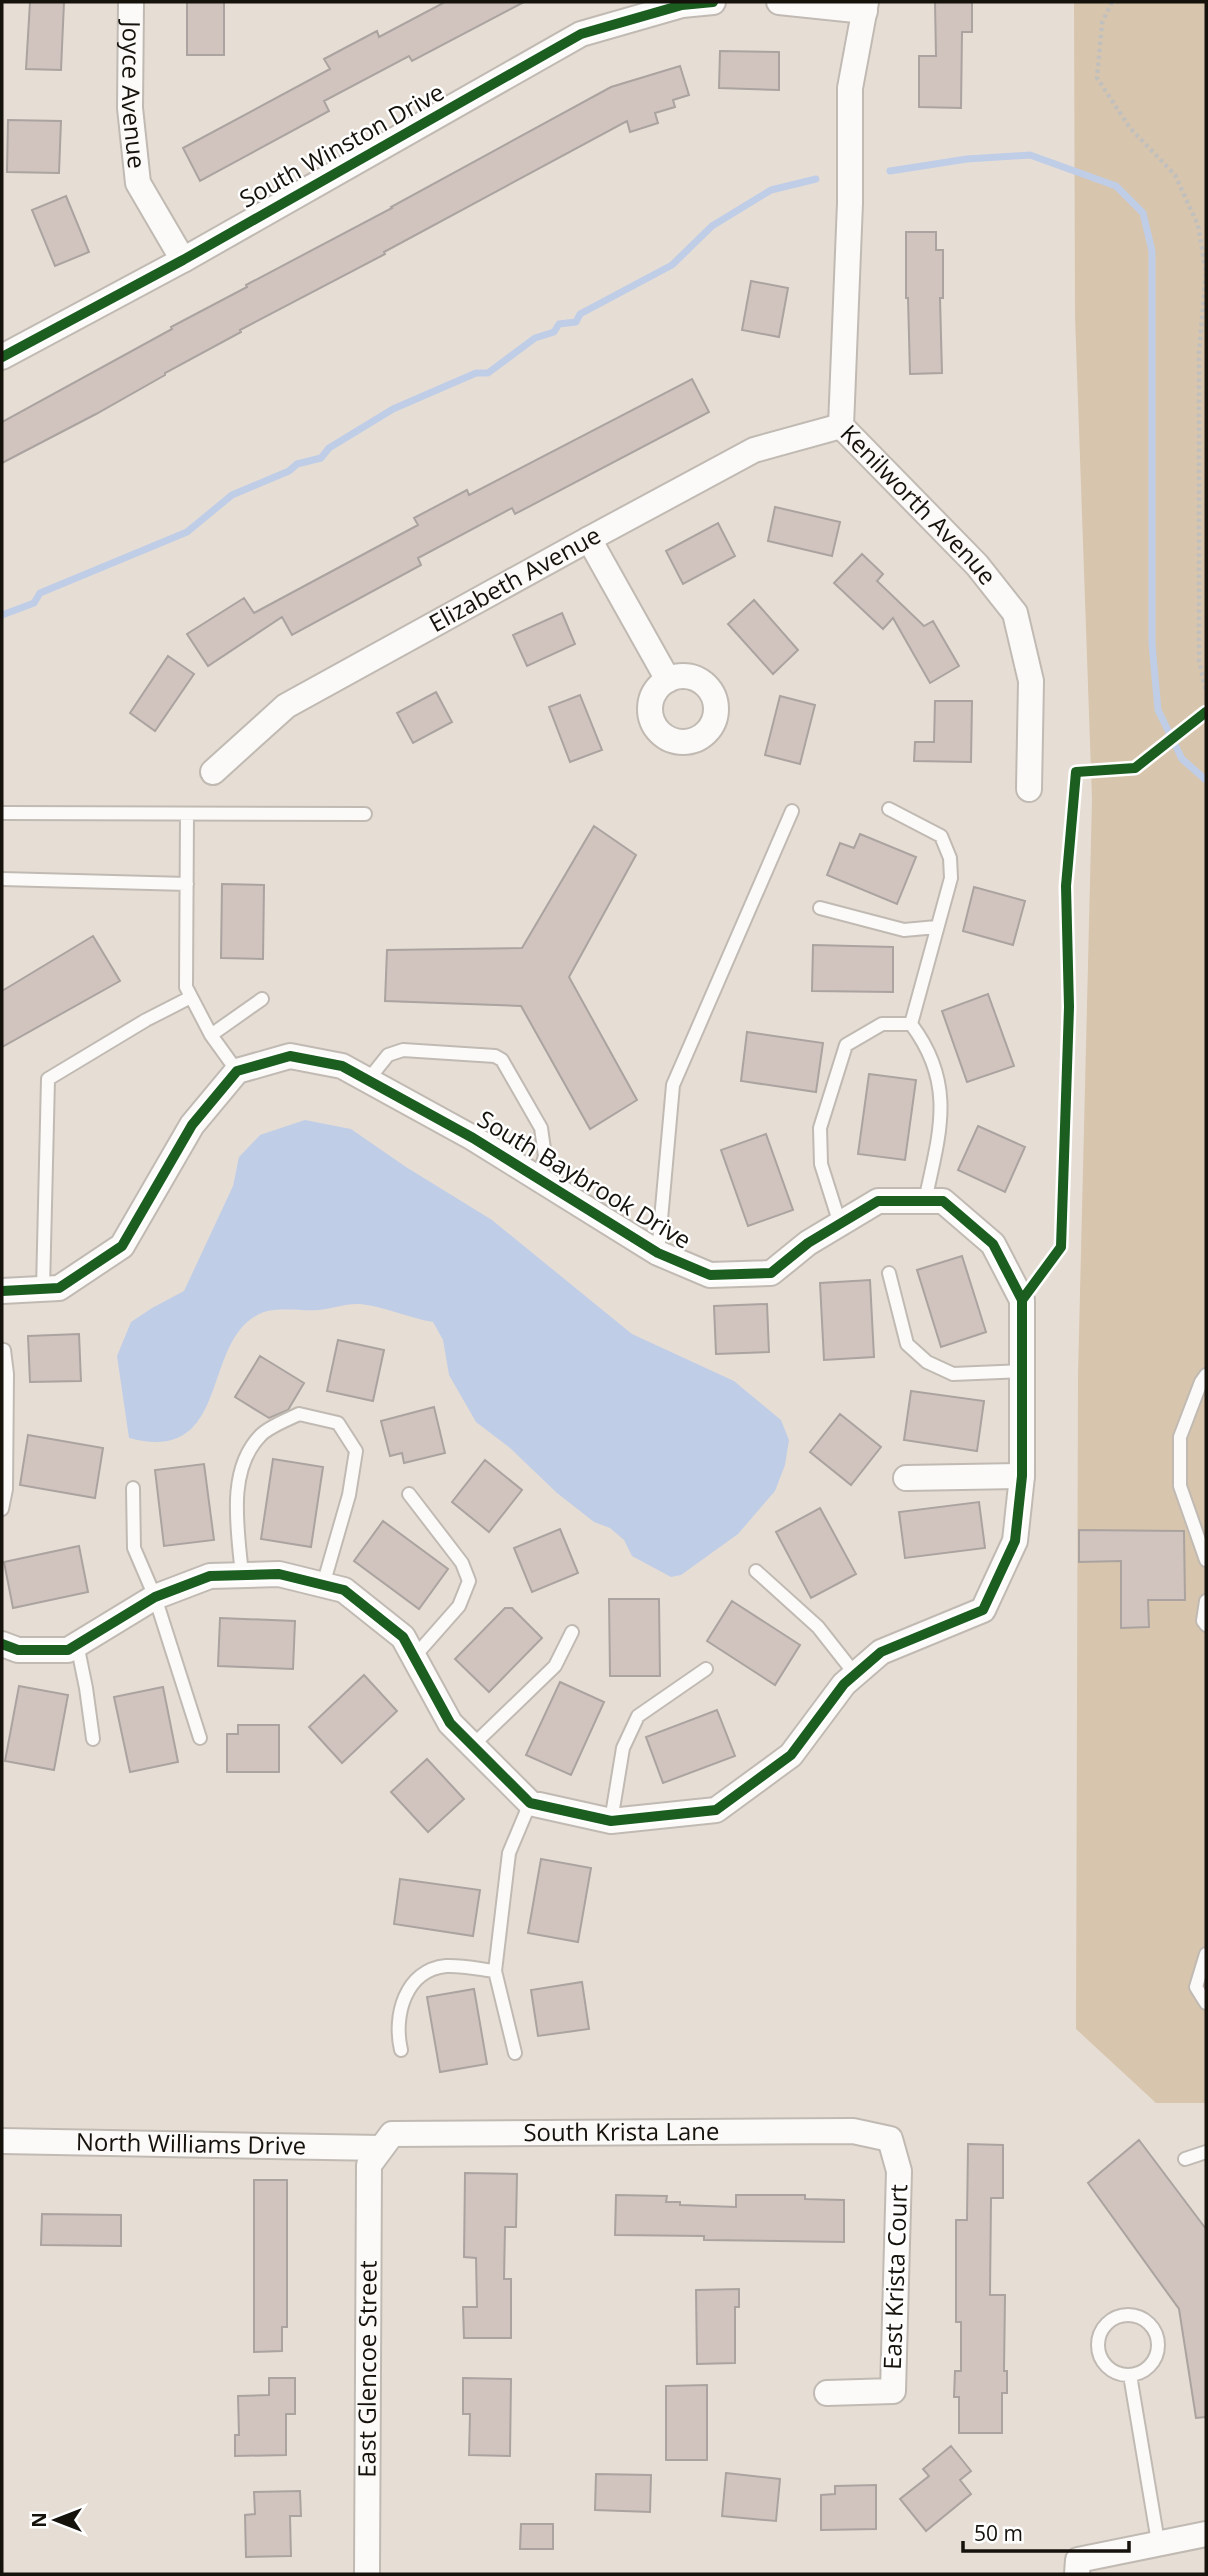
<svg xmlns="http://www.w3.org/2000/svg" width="1208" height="2576" viewBox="0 0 1208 2576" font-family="'Open Sans',sans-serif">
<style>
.green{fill:#d8c5ad}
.water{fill:#c0cde7}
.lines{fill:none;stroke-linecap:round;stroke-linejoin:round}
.stream{stroke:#c0cde7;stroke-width:7}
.building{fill:#d1c4bf;stroke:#aaa39f;stroke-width:2}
.service-casing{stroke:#c0bab3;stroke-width:16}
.minor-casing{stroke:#c0bab3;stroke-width:28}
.path{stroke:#c2c0bd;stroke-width:4.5;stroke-dasharray:3.5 3.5;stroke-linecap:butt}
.service{stroke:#fbfaf9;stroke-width:12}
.minor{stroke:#fbfaf9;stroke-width:24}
.cycleway-casing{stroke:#fff;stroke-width:15}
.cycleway{stroke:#1b5e20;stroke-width:10}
.labels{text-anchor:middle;stroke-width:5;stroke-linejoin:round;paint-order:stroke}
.street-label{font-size:24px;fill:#15110b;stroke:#fff}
</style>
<rect width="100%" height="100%" fill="#e6ded5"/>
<path class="green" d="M1074 2H1206V2103H1156L1076 2029 1078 1375 1092 799 1075 316Z"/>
<path class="water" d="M305 1120 351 1129 406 1167 492 1220 632 1334 734 1381 781 1420 789 1440 785 1465 775 1491 738 1534 681 1575 671 1577 632 1556 624 1540 610 1528 594 1522 557 1493 510 1448 476 1422 449 1375 443 1340 433 1322C409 1318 382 1306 360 1304 346 1303 331 1309 318 1310 301 1311 280 1307 264 1312 198 1336 235 1466 129 1438L117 1356 131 1322 152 1308 184 1291 233 1186 239 1157 260 1135Z"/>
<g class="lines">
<path class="stream" d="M890 171 967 159 1030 155 1116 186 1143 213 1152 251V644L1158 710 1182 759 1206 780
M2 615 34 603 40 593 187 532 232 495 289 471 297 464 321 458 329 448 393 409 476 373H488L535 338 554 332 559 324 576 322 580 314 672 265 712 226 771 190 816 179"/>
</g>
<path class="building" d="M30 2H64L61 70 26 69Z
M187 2H224V55H187Z
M445 2H524L412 61 409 56 324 101 329 111 200 181 183 148 330 69 324 59 377 31 379 37Z
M935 2H972V32H962L961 108 919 107V56H936Z
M720 51 779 52V90L719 88Z
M680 66 689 95 673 100 675 107 655 113 658 123 630 132 627 121 384 252 385 254 240 330 241 332 165 373V375L96 414 2 463V422L172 329 171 327 247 287 246 285 392 208 391 207 611 87Z
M8 120 61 121 59 173 7 172Z
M66 196 89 252 55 266 32 210Z
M906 232H936V250H943V298H940L942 373 910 374 908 298H906Z
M751 281 788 288 779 337 742 330Z
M692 379 709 412 515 514 512 508 418 558 421 565 292 635 282 617 208 666 187 634 244 598 254 613 418 525 414 518 467 490 469 495Z
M775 507 840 522 832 556 768 541Z
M718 523 735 556 683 584 666 551Z
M862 554 883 574 877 581 924 626 933 621 959 666 930 683 893 618 883 629 834 583Z
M754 600 798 650 773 674 728 624Z
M562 613 575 644 527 666 513 635Z
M168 656 194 674 155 731 130 713Z
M436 692 452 722 413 743 397 713Z
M580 695 602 750 570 762 549 707Z
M780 696 815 705 800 764 765 755Z
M935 701H972L971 762 914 761 915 742H934Z
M594 826 636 855 569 977 637 1100 590 1129 521 1006 385 1001 387 950 522 948Z
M860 834 916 857 897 904 827 875 840 843 854 848Z
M222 884 264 885 263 959 221 958Z
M974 887 1025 901 1013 945 963 931Z
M93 936 120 981 2 1047V991Z
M813 945 893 947V992L812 991Z
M988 994 1014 1066 967 1082 942 1011Z
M747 1032 823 1043 816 1092 741 1081Z
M869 1074 916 1080 905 1160 858 1154Z
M978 1126 1025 1147 1005 1192 958 1170Z
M766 1134 793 1210 748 1226 721 1150Z
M962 1256 986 1332 941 1347 917 1270Z
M870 1280 874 1357 824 1360 820 1283Z
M767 1304 769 1352 716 1354 714 1306Z
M79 1334 81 1381 30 1382 28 1336Z
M338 1340 384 1350 373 1401 327 1391Z
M260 1356 304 1383 288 1410 269 1418 235 1397Z
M911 1391 984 1401 977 1451 904 1440Z
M434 1407 445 1453 404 1463 402 1453 390 1456 381 1421Z
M840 1414 881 1447 851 1485 810 1452Z
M28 1435 103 1448 95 1498 20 1485Z
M273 1459 323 1467 311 1547 261 1539Z
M485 1460 522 1490 489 1532 452 1502Z
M204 1464 214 1540 164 1546 155 1470Z
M979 1502 985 1548 905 1558 899 1512Z
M820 1508 856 1574 811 1598 776 1532Z
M383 1521 448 1569 419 1609 354 1561Z
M560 1529 578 1573 532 1592 514 1548Z
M1079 1530 1184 1531 1185 1600H1148L1149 1627 1121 1628V1561L1079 1562Z
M79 1546 88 1592 13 1608 4 1562Z
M609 1599H659L660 1676H610Z
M732 1601 800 1645 775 1685 707 1641Z
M505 1608H512L542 1638 489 1692 455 1659Z
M220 1618 295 1621 293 1669 218 1666Z
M364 1675 397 1711 342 1763 309 1727Z
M560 1682 604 1702 571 1775 526 1755Z
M19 1686 68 1695 54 1770 5 1761Z
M163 1687 178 1762 130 1772 114 1697Z
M717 1710 735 1756 663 1783 646 1737Z
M238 1725H279V1772H227V1734H238Z
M427 1759 464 1799 428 1832 391 1792Z
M541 1859 591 1868 578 1942 528 1933Z
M400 1879 480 1890 473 1936 394 1924Z
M582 1982 589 2029 538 2036 531 1990Z
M474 1989 487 2064 440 2072 427 1997Z
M1139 2140 1206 2229V2417L1196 2418 1179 2309 1088 2183Z
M968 2144 1003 2145V2198H991L990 2295H1005L1004 2371H1007V2393H1002V2433H959V2397H954L955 2371H961V2322H956V2220H967Z
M465 2173 517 2174 516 2227H505L504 2279H511V2338H464L463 2307H477L476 2258 464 2257Z
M254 2180H287V2327H282V2351L254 2352Z
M616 2195 667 2196 666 2202H680V2205L736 2207V2195H805V2199L844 2200V2242L704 2240V2236L615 2235Z
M42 2214 121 2215V2246L41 2245Z
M739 2289V2307H735V2363L697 2364 696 2290Z
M269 2378H295V2414H286V2455L235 2456V2435H239L238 2396 269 2395Z
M463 2378 511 2379 510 2456 469 2455 470 2414H463Z
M707 2385V2460H666V2386Z
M951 2446 971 2471 960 2480 971 2494 926 2531 900 2499 929 2476 923 2469Z
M726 2473 780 2479 776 2521 722 2516Z
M596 2474 651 2475 650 2512 595 2510Z
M876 2485V2529L821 2530V2495L835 2494V2486Z
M300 2491 301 2516H290L291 2556 246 2557 245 2515 255 2514 254 2492Z
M521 2524H553V2549H520Z"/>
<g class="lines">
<defs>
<path id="service" d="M889 809 941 836 950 858 951 878 911 1024
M2 813 365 814
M187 814 186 987 211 1035 237 1071
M2 879 187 884
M820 908 904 930 937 927
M211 1035 262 999
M368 1080 388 1055 403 1050 495 1056 502 1060 541 1128 545 1156 538 1179
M840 1224 821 1164 820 1128 846 1045 882 1024H911C957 1085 939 1134 925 1201
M658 1253 673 1085 792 811
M889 1273 907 1344 927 1362 953 1374 1022 1371
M43 1289 48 1079 146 1020 191 997
M1206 1375 1201 1382 1180 1437V1486L1206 1560
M133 1488 134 1548 155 1597 200 1738
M409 1494 462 1563 469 1581 459 1606 414 1657
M2 1509 6 1489 7 1374 4 1350
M756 1571 818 1627 855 1674
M242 1575C238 1530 226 1470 261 1435 270 1426 287 1420 299 1414L338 1423 356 1451 349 1495 323 1585
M1206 1601 1203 1621 1206 1625
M77 1644 86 1688 93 1739
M472 1746 555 1666 572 1632
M611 1821 623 1748 638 1716 706 1669
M1206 1954 1196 1987 1206 2003
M401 2050C393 2016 405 1970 446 1966 461 1965 479 1969 495 1971
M515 2053 495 1971 509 1853 530 1803
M1185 2159 1206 2152
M1098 2345a30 30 0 1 1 60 0a30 30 0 1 1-60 0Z
M1130 2375 1158 2542"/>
<g id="minor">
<path id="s1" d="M131 2 130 108 138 183 183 260"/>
<path d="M779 2 865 11"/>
<path id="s2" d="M866 2 850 88V203L841 426 977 565 1015 613 1031 681 1029 789"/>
<path d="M2 357 183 260 581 34 682 5 713 2"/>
<path d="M589 539 668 680"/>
<circle cx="683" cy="709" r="33"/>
<path id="s3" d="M213 772 286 706 589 539 754 450 841 426"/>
<path d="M2 1291 59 1288 122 1246 192 1125 237 1071 290 1056 342 1066 473 1138 658 1253 710 1275 771 1273 808 1243 878 1201H943L993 1244 1022 1300V1476L1015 1541 983 1610 881 1652 844 1684 791 1755 716 1810 611 1821 530 1803 450 1723 403 1637 344 1590 279 1574 210 1576 155 1597 68 1650H18L2 1644"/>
<path d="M906 1478 1022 1476"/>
<path id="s4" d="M2 2141 381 2148"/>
<path id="s5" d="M367 2574 369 2165 392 2134 853 2131 890 2139 899 2171 893 2391 827 2393"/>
<path d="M1077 2574 1078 2560 1206 2534"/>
</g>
</defs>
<use href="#service" class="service-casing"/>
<use href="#minor" class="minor-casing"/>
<path class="path" d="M1112 2 1102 23 1097 78 1130 128 1175 175 1198 225 1206 272 1199 353V661L1206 691"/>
<use href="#service" class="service"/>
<use href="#minor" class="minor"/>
<defs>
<path id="cycleway" d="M2 357 183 260 581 34 682 5 713 2
M2 1291 59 1288 122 1246 192 1125 237 1071 290 1056 342 1066 473 1138 658 1253 710 1275 771 1273 808 1243 878 1201H943L993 1244 1022 1300V1476L1015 1541 983 1610 881 1652 844 1684 791 1755 716 1810 611 1821 530 1803 450 1723 403 1637 344 1590 279 1574 210 1576 155 1597 68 1650H18L2 1644
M1022 1300 1061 1247 1069 1007 1066 886 1076 772 1135 768 1206 712"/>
</defs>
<use href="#cycleway" class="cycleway-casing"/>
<use href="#cycleway" class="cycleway"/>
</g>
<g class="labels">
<g class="street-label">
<text dy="8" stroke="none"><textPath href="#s1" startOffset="93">Joyce Avenue</textPath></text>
<text transform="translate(342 146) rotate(-29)" y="8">South Winston Drive</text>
<text dy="8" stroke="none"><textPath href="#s2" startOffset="536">Kenilworth Avenue</textPath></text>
<text dy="8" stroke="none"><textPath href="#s3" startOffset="360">Elizabeth Avenue</textPath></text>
<text transform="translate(584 1180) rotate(31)" y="8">South Baybrook Drive</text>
<text dy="8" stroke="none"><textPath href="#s5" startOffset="677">South Krista Lane</textPath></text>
<text dy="8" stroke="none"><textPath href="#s4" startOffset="189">North Williams Drive</textPath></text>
<text transform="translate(896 2277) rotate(-88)" y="8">East Krista Court</text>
<text dy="8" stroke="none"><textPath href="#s5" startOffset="205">East Glencoe Street</textPath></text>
</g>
</g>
<rect width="1208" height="2576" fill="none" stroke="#15110b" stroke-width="7"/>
<g transform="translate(56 2520) rotate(270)" stroke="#ffffff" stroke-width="5" paint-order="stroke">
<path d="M0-5L12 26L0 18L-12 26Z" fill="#15110b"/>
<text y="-10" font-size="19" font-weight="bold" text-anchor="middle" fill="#15110b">N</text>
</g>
<path d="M963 2541v10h166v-10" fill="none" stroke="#15110b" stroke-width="3.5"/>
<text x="974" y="2541" font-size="21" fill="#15110b" stroke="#ffffff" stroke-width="5" paint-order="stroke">50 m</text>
</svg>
